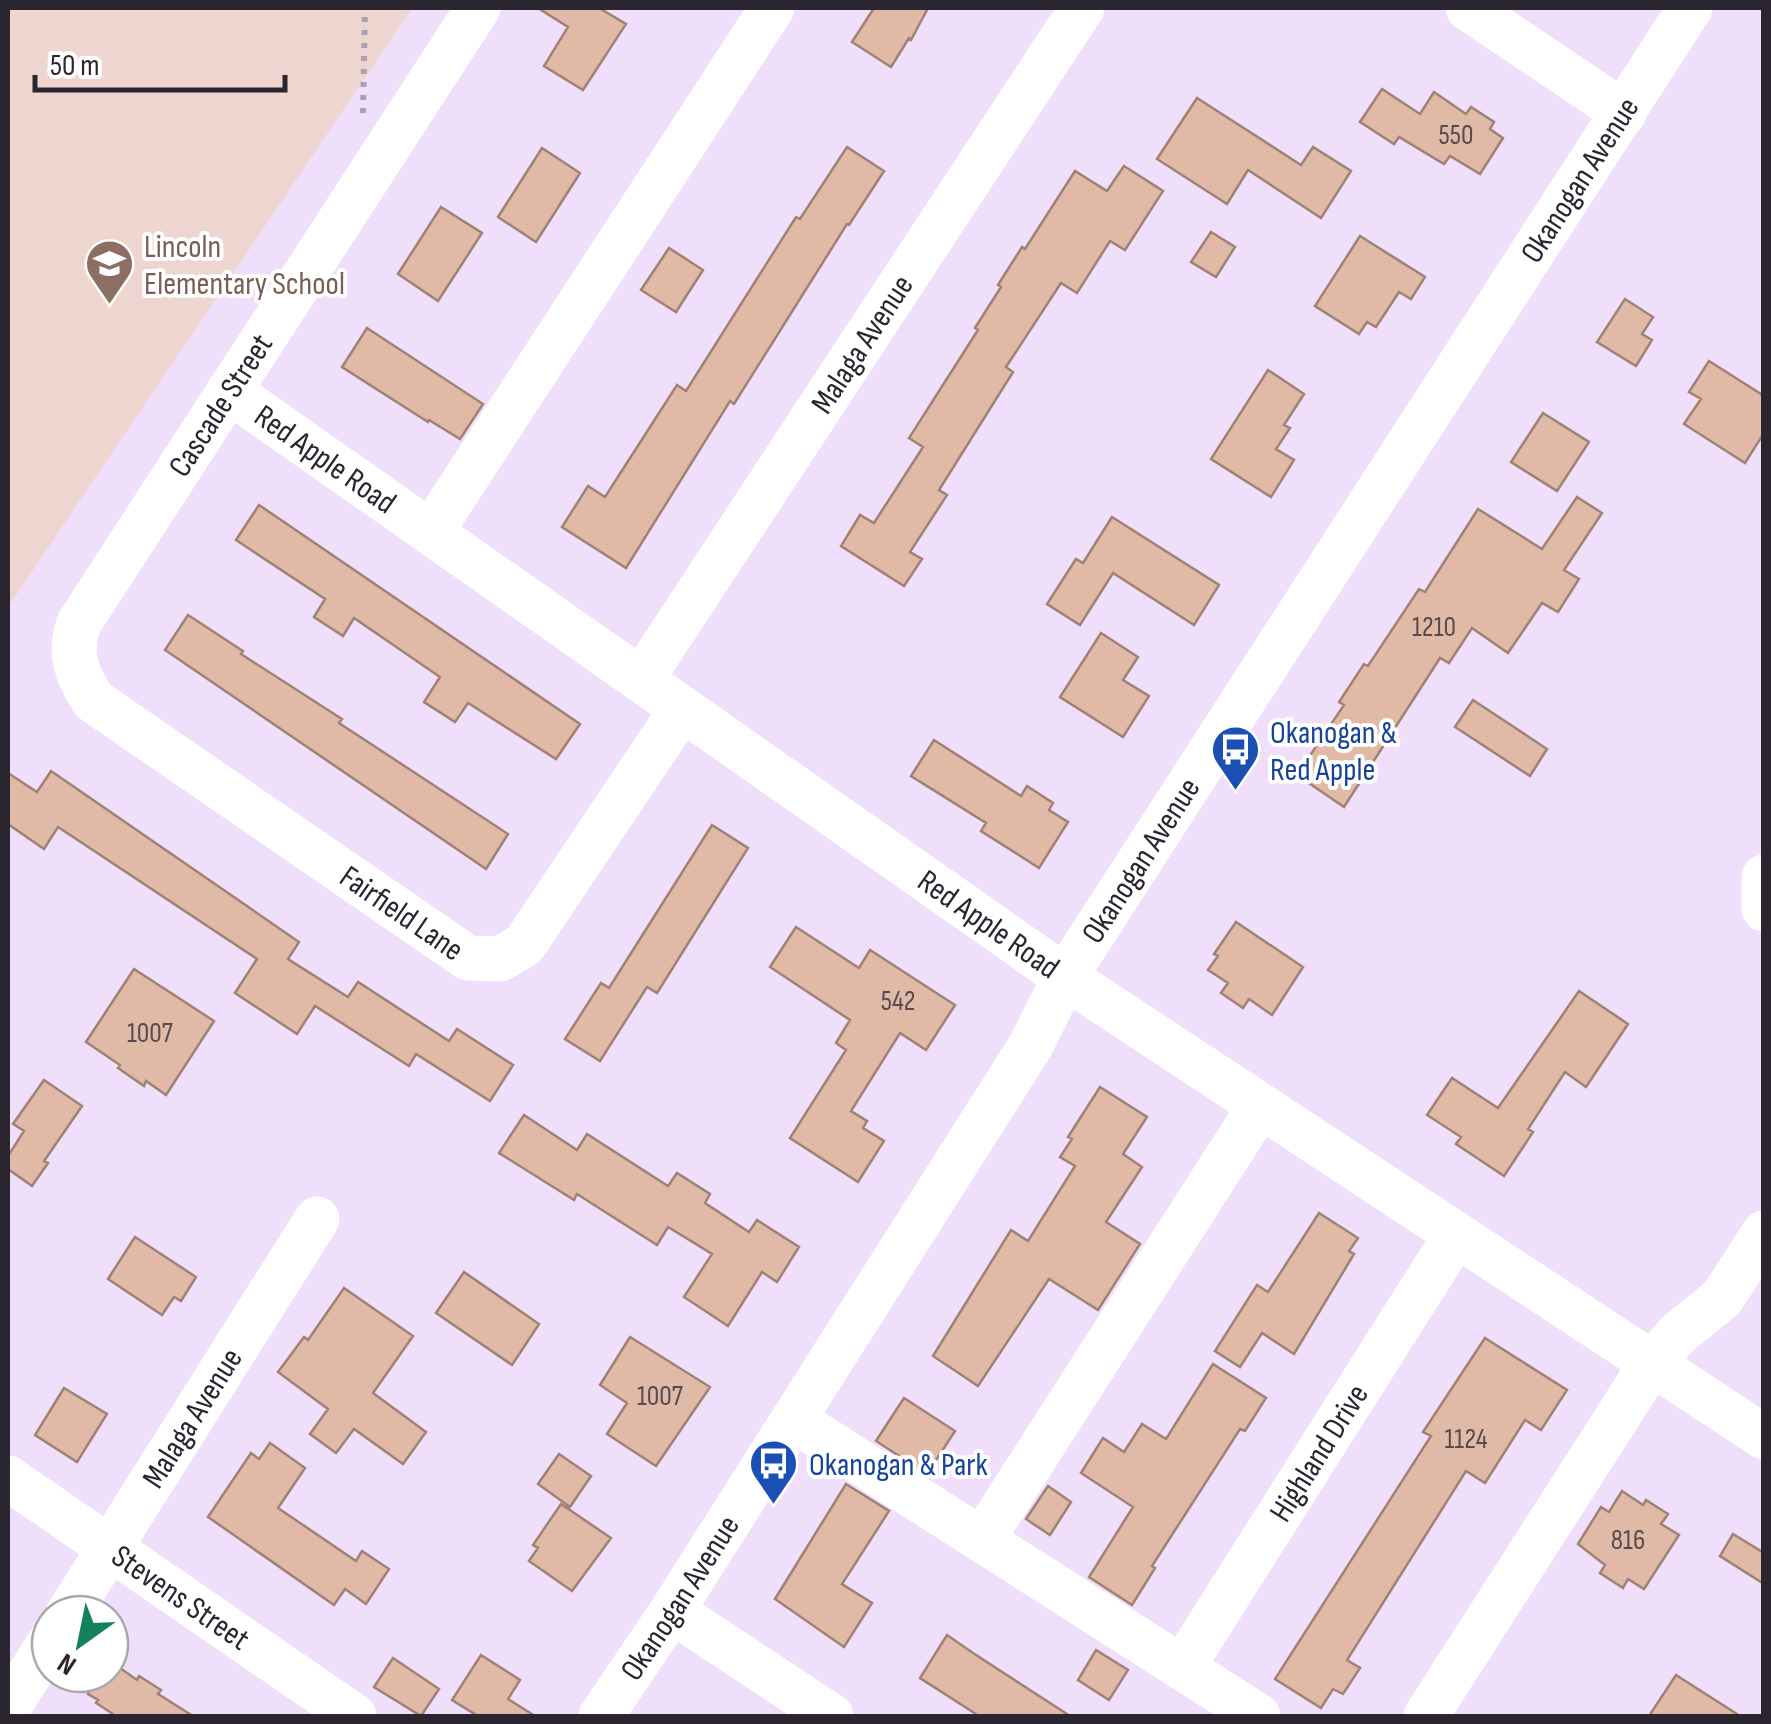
<svg xmlns="http://www.w3.org/2000/svg" width="1771" height="1724" viewBox="0 0 1771 1724" font-family="'Sofia Sans Condensed',sans-serif">
<style>
.education{fill:#efd5cf}
.building{fill:#e0baa7;stroke:#9f8274;stroke-width:2.5}
.lines{fill:none;stroke-linecap:round;stroke-linejoin:round}
.path{stroke:#ac9fb5;stroke-width:6;stroke-dasharray:5 8;stroke-linecap:butt}
.minor{stroke:#fff;stroke-width:45}
.labels{text-anchor:middle;stroke-width:8;stroke-linejoin:round;paint-order:stroke}
.number-label{font-size:28px;fill:#584a4d}
.street-label{font-size:32px;fill:#2b252f;stroke:#fff}
.education-label{font-size:32px;fill:#785e54;stroke:#fff;text-anchor:start}
.transit-label{font-size:32px;fill:#164399;stroke:#fff;text-anchor:start}
</style>
<rect width="100%" height="100%" fill="#efdffb"/>
<path class="education" d="M8 8H412L8 607Z"/>
<path class="building" d="M538 8H599L626 24 583 90 544 66 568 27Z
M874 8H928L911 40 909 38 891 67 852 42Z
M1382 89 1420 114 1434 92 1466 114 1471 107 1494 122 1490 129 1503 138 1480 174 1450 156 1444 164 1399 137 1394 144 1360 122Z
M1197 98 1301 165 1313 147 1351 171 1321 218 1248 170 1227 204 1157 159Z
M847 147 884 171 849 225 847 224 734 404 730 401 626 568 562 527 588 486 605 497 677 385 686 391 796 217 800 219Z
M542 148 580 173 536 242 498 217Z
M1124 166 1163 191 1125 250 1110 241 1077 293 1061 283 1006 367 1013 372 939 490 947 495 910 552 922 559 904 586 841 546 860 515 874 523 923 447 909 438 978 330 975 328 1001 287 998 285 1022 247 1025 249 1075 171 1107 191Z
M441 207 482 233 438 301 398 274Z
M1211 232 1235 247 1216 277 1191 262Z
M1360 236 1425 277 1411 299 1399 292 1376 327 1367 322 1359 334 1315 306Z
M669 248 703 270 676 312 641 290Z
M1625 299 1653 317 1642 334 1652 340 1636 366 1597 342Z
M367 328 483 404 460 439 429 420 428 422 342 367Z
M1709 361 1764 396V433L1745 463 1684 424 1701 399 1689 392Z
M1268 370 1304 394 1284 425 1290 428 1276 449 1294 460 1271 497 1211 459Z
M1543 413 1589 442 1557 491 1511 462Z
M1577 497 1602 513 1564 570 1579 579 1558 612 1542 603 1508 653 1472 628 1449 663 1440 658 1344 807 1297 775 1344 705 1339 702 1364 664 1368 666 1419 589 1425 592 1478 509 1542 549Z
M259 505 580 724 556 759 468 703 455 722 424 702 440 677 354 618 343 636 314 617 325 599 236 540Z
M1112 517 1219 585 1194 625 1113 573 1080 625 1047 604 1076 559 1083 563Z
M188 615 243 651 241 654 342 719 339 723 508 834 486 869 165 650Z
M1101 633 1138 657 1123 680 1149 696 1123 737 1060 697Z
M1473 700 1547 749 1530 776 1455 727Z
M934 740 1021 796 1027 786 1053 803 1049 810 1068 822 1039 868 981 831 986 823 911 776Z
M51 771 299 942 288 959 348 997 358 982 449 1041 457 1029 513 1065 490 1101 416 1054 409 1066 315 1006 297 1034 235 993 257 959 58 827 44 849 8 824V773L37 792Z
M712 825 748 848 657 993 647 987 600 1061 565 1039 601 983 609 988Z
M1236 922 1303 967 1272 1015 1249 999 1243 1008 1221 993 1228 983 1208 970 1218 956 1214 954Z
M796 927 859 968 870 950 955 1005 926 1050 900 1033 851 1111 867 1121 863 1128 884 1141 858 1182 790 1138 846 1050 836 1043 850 1020 770 967Z
M134 969 214 1021 166 1095 146 1081 144 1086 118 1068 120 1065 86 1042Z
M1579 991 1628 1024 1586 1087 1565 1072 1528 1129 1533 1132 1504 1176 1456 1144 1461 1137 1427 1115 1452 1078 1498 1108Z
M44 1080 82 1106 44 1161 48 1163 32 1186 8 1169V1156L24 1131 13 1124Z
M1100 1087 1147 1117 1123 1154 1142 1167 1106 1222 1140 1244 1098 1310 1049 1279 978 1386 933 1356 1011 1230 1028 1241 1075 1166 1060 1157 1072 1139 1068 1137Z
M524 1115 577 1150 587 1134 668 1186 677 1173 710 1194 705 1203 749 1232 757 1220 799 1247 777 1282 762 1272 728 1326 684 1297 712 1254 668 1227 657 1245 577 1194 574 1200 499 1153Z
M1319 1213 1358 1238 1349 1251 1354 1254 1294 1354 1262 1333 1240 1367 1215 1351 1257 1285 1268 1292Z
M135 1237 196 1277 181 1301 174 1297 162 1315 108 1279Z
M464 1272 539 1324 512 1365 436 1313Z
M344 1288 413 1336 373 1393 426 1432 403 1464 354 1429 336 1453 310 1434 328 1409 278 1372 304 1337 308 1340Z
M630 1337 710 1387 656 1466 607 1434 627 1403 600 1385Z
M1485 1338 1567 1390 1541 1430 1525 1420 1485 1483 1466 1471 1347 1660 1360 1668 1343 1694 1333 1689 1321 1708 1275 1679 1431 1436 1423 1432Z
M1213 1364 1266 1398 1245 1431 1240 1429 1152 1566 1155 1568 1132 1605 1089 1577 1133 1507 1081 1473 1103 1438 1124 1452 1142 1424 1166 1439Z
M64 1388 107 1414 77 1462 35 1435Z
M904 1398 955 1431 927 1474 876 1441Z
M270 1443 305 1468 278 1508 356 1561 362 1551 389 1569 366 1604 345 1589 334 1605 208 1517 251 1453 259 1459Z
M559 1454 591 1476 570 1507 538 1484Z
M846 1484 889 1511 842 1584 872 1603 844 1647 775 1599Z
M1048 1486 1071 1502 1050 1535 1026 1519Z
M1622 1491 1643 1505 1646 1500 1668 1514 1661 1524 1679 1535 1644 1589 1628 1579 1623 1588 1600 1573 1605 1565 1578 1544 1601 1507 1609 1512Z
M561 1504 611 1538 572 1591 529 1561 538 1548 533 1545Z
M1733 1534 1764 1553V1584L1720 1556Z
M947 1635 973 1653 1070 1716H979L920 1678Z
M1096 1650 1128 1670 1109 1700 1078 1680Z
M481 1655 520 1680 508 1699 535 1716H478L452 1700Z
M393 1658 439 1689 421 1716 374 1687Z
M110 1667 117 1672 120 1668 137 1680 139 1676 161 1690 158 1694 193 1716H116L96 1703 98 1700 88 1694 101 1674H110Z
M1676 1675 1740 1716H1649Z"/>
<g class="lines">
<path class="path" d="M363 113 365 8"/>
<g class="minor">
<path id="s1" d="M478 8 79 623C68 653 77 676 94 701L468 958 500 959 524 945 682 709"/>
<path d="M1468 8 1624 113"/>
<path id="s2" d="M229 391 1065 977 1764 1437"/>
<path d="M431 532 772 8"/>
<path id="s3" d="M641 680 1082 8"/>
<path d="M1764 877V909"/>
<path d="M794 1420 1258 1716"/>
<path id="s4" d="M8 1478 354 1716"/>
<path d="M982 1540 1260 1106"/>
<path d="M672 1611 831 1716"/>
<path id="s5" d="M68 1614 317 1219"/>
<path id="s6" d="M1182 1668 1456 1235"/>
<path d="M8 1708 50 1642"/>
<path id="s7" d="M601 1716 672 1611 1031 1045 1065 977 1690 8"/>
<path d="M1426 1716 1652 1363 1679 1333 1722 1298 1764 1233"/>
</g>
</g>
<defs>
<symbol id="school-pin" viewBox="-11 -11 22 30"><path d="M0 17L-7.5 6A9.5 9.5 0 1 1 7.5 6Z" fill="#8d6e63" stroke="#fff"/><path d="M0-5L7-2L0 1L-7-2ZM-4 1L0 2.5L4 1V4Q0 6-4 4Z" fill="#fff"/></symbol>
<symbol id="bus-pin" viewBox="-11 -11 22 30"><path d="M0 17L-7.5 6A9.5 9.5 0 1 1 7.5 6Z" fill="#1a4fb4" stroke="#fff"/><path d="M-5-6H5V4H4V6H2V4H-2V6H-4V4H-5ZM-3.5-4V0h7V-4ZM-3.5 1.2v1.5H-2V1.2ZM2 1.2v1.5H3.5V1.2Z" fill="#fff"/></symbol>
</defs>
<g fill-rule="evenodd">
<use href="#school-pin" x="82" y="236" width="55" height="75"/>
<use href="#bus-pin" x="1208" y="722" width="55" height="75"/>
<use href="#bus-pin" x="746" y="1436" width="55" height="75"/>
</g>
<g class="labels">
<g class="number-label">
<text x="1456" y="144">550</text>
<text x="1434" y="636">1210</text>
<text x="898" y="1010">542</text>
<text x="150" y="1042">1007</text>
<text x="660" y="1405">1007</text>
<text x="1466" y="1448">1124</text>
<text x="1628" y="1549">816</text>
</g>
<g class="street-label">
<text dy="11" stroke="none"><textPath href="#s7" startOffset="1822">Okanogan Avenue</textPath></text>
<text dy="11" stroke="none"><textPath href="#s3" startOffset="402">Malaga Avenue</textPath></text>
<text transform="translate(220 405) rotate(-57)" y="11">Cascade Street</text>
<text dy="11" stroke="none"><textPath href="#s2" startOffset="118">Red Apple Road</textPath></text>
<text dy="11" stroke="none"><textPath href="#s7" startOffset="1012">Okanogan Avenue</textPath></text>
<text dy="11" stroke="none"><textPath href="#s1" startOffset="1190">Fairfield Lane</textPath></text>
<text dy="11" stroke="none"><textPath href="#s2" startOffset="928">Red Apple Road</textPath></text>
<text dy="11" stroke="none"><textPath href="#s5" startOffset="232">Malaga Avenue</textPath></text>
<text dy="11" stroke="none"><textPath href="#s6" startOffset="255">Highland Drive</textPath></text>
<text dy="11" stroke="none"><textPath href="#s7" startOffset="142">Okanogan Avenue</textPath></text>
<text dy="11" stroke="none"><textPath href="#s4" startOffset="210">Stevens Street</textPath></text>
</g>
<g class="education-label">
<text x="144" y="257">Lincoln<tspan x="144" dy="37">Elementary School</tspan></text>
</g>
<g class="transit-label">
<text x="1270" y="743">Okanogan &amp;<tspan x="1270" dy="37">Red Apple</tspan></text>
<text x="809" y="1475">Okanogan &amp; Park</text>
</g>
</g>
<rect width="1771" height="1724" fill="none" stroke="#2b252f" stroke-width="20"/>
<g transform="translate(80 1644) rotate(213)"><circle r="48" fill="#ffffff" stroke="#aaa8ac" stroke-width="2.5"/>
<path d="M0-8L18 38L0 25L-18 38Z" fill="#14815d"/>
<text y="-15" font-size="28" font-weight="bold" text-anchor="middle" fill="#2b252f">N</text>
</g>
<path d="M35 75v15h250v-15" fill="none" stroke="#2b252f" stroke-width="5"/>
<text x="50" y="75" font-size="30" fill="#2b252f" stroke="#ffffff" stroke-width="8" paint-order="stroke">50 m</text>
</svg>
